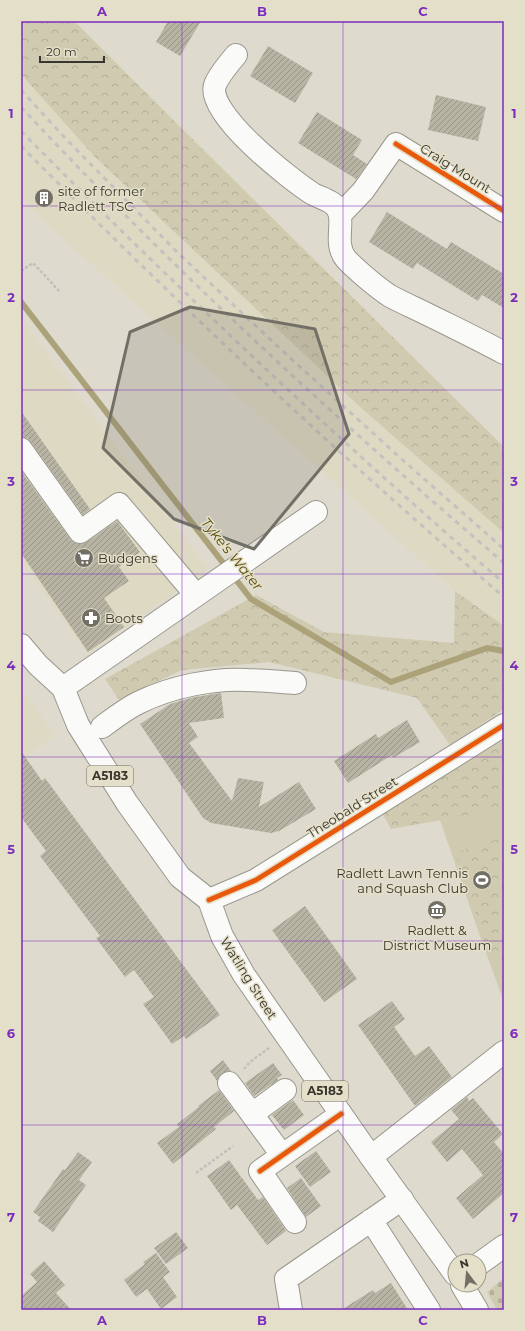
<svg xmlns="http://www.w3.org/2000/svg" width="525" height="1331" viewBox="0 0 525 1331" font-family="Montserrat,sans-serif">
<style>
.built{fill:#ded9c2}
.grass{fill:#d0cab0}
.forest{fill:url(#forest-crowns)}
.cemetery{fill:url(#cemetery-stones)}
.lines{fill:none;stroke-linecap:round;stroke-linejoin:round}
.stream{stroke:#aba279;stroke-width:6}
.building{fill:url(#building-hatch)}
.minor-casing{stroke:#99968d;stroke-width:24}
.major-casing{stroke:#99968d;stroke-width:24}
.path{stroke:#c1bfbc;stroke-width:2.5;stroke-dasharray:3 2;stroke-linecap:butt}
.minor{stroke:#fafaf8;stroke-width:22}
.major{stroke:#fafaf8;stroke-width:22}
.rail{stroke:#c3c2bf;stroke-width:3;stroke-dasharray:5 5;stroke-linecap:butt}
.cycleway-casing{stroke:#e4dfc8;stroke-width:8}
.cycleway{stroke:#e8590c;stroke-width:5}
.marked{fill:#727066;fill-opacity:0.2;stroke:#727066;stroke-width:3;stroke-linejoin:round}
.grid{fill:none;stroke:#7b2cbf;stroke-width:1;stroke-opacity:0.55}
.labels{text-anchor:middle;stroke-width:3;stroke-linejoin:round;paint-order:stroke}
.shield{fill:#e4dfc8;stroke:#6c695c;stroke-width:1}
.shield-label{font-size:12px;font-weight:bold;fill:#38362e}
.street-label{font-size:13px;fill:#38362e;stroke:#e4dfc8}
.poi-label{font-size:13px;fill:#38362e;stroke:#e4dfc8;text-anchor:start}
.water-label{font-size:14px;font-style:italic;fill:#5b4d0c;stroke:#e4dfc8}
.neatline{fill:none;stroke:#7b2cbf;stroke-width:1.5}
.grid-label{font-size:13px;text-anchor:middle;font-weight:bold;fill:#7b2cbf}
</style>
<defs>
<pattern id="forest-crowns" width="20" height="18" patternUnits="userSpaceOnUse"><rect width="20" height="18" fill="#d0cab0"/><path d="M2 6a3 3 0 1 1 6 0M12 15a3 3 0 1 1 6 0" fill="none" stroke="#b3ae98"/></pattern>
<pattern id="cemetery-stones" width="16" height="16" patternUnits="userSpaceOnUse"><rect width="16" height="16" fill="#d0cab0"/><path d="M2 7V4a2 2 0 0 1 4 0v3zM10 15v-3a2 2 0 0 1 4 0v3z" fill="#b3ae98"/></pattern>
<pattern id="building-hatch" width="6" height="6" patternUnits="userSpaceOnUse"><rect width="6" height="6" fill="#b8b4a4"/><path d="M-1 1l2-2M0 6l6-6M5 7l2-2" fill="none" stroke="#979386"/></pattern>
</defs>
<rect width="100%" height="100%" fill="#dedbce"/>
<path class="built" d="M21 21H75L504 447V626L455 591 70 245 21 199Z
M21 319 208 569 87 654 21 561Z
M21 688 55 735 21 760Z"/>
<path class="grass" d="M504 809V1002L481 939 440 820Z"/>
<path class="forest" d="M21 21H74L165 112 504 447V533L358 405 95 157 21 74Z
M455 591 504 626V709L450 745 417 698 269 662 182 670 119 700 105 679 256 595 324 632 454 643Z
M504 740V809L391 829 382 813Z
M504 837V961L493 965 455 853Z"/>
<path class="cemetery" d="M504 1278V1310H497L487 1292Z"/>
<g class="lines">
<path class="stream" d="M21 302 251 599 391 682 487 648 504 651"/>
</g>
<path class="building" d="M168 21H201L180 56 156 42Z
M268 46 313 73 295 103 250 76Z
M436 95 486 107 478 141 428 130Z
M317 112 362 140 353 155 367 164 356 179 298 143Z
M387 212 447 249 451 242 504 274V308L482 295 478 301 417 263 413 269 369 242Z
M21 411 90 509 83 515 31 442 27 438 21 437Z
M21 471 70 539 74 543 81 544 87 542 117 521 140 552 119 567 129 581 104 598 124 627 88 652 21 553Z
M221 693 224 718 189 723 198 737 189 743 232 801 238 778 264 782 259 807 299 782 316 809 279 831 271 833 211 823 203 818 140 724 170 704 195 697Z
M407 720 420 742 393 758 392 755 348 783 334 761 376 734 378 738Z
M21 751 42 781 45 778 220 1015 186 1039 184 1036 172 1044 143 1004 154 997 134 970 125 977 96 938 100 936 40 856 46 851 21 817Z
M305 906 357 979 324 1002 272 930Z
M392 1001 405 1019 394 1027 415 1056 429 1046 452 1077 415 1106 358 1025Z
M223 1060 231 1071H227L222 1073 218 1078 217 1081 210 1071Z
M273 1063 282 1075 277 1078 278 1080 254 1096 245 1083Z
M219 1090 234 1111 214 1127 216 1129 173 1164 157 1143 179 1127 177 1124 199 1107 198 1106Z
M467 1097 469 1101 473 1098 503 1134 494 1142 504 1154V1193L473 1219 456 1198 483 1175 462 1149 447 1162 431 1142 459 1119 451 1110Z
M293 1100 304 1115 284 1130 272 1115Z
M316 1151 331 1172 310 1187 295 1166Z
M78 1152 92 1162 79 1180 86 1185 53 1232 38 1221 40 1217 33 1212 63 1169 65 1170Z
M229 1160 258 1200 263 1197 286 1231 267 1245 237 1205 231 1210 207 1176Z
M301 1178 321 1206 306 1217 287 1188Z
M176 1232 188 1248 166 1264 154 1248Z
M156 1253 170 1272 163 1277 177 1297 161 1309 147 1289 136 1297 124 1280 145 1264 143 1262Z
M44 1261 65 1285 56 1293 71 1310H21V1296L37 1282 30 1274Z
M391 1283 408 1310H341L373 1290 375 1293Z"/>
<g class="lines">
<defs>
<path id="minor" d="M236 55C230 62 218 77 215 85 205 113 291 180 313 194 319 197 326 199 332 203 350 215 331 241 346 259 355 269 379 289 390 296 403 303 417 309 431 316 455 328 480 340 504 353
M340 215 363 191 396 144 504 211
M21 449 80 532 119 504 196 595
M63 688 316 512
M102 727C114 718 127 708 140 702 171 687 213 678 247 680 263 680 279 682 295 683
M209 900 256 880 504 725
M229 1083 282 1155
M252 1114 285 1090
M371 1157 504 1052
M371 1220 429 1310
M295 1222 260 1171 341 1114
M479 1264 504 1246
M291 1310 286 1279 402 1199"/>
<path id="major" d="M21 645 38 665 63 688 78 725 127 803 180 877 209 900 222 936 244 975 371 1157 455 1274
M462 1285 477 1310"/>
</defs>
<use href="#minor" class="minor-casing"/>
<use href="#major" class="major-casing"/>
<path class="path" d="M21 271 33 263 60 292
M244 1069 250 1062 269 1048
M196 1173 233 1146"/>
<use href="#minor" class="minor"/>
<use href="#major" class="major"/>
<path class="rail" d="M21 90 66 139 177 252 287 355 406 463 504 549
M21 107C172 269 336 419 504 563
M21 131C120 231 222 329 325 424 384 478 443 531 504 583
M21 146C176 302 337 454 504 597"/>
<defs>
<path id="cycleway" d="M396 144 504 211
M209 900 256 880 504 725
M260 1171 341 1114"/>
</defs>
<use href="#cycleway" class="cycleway-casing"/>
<use href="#cycleway" class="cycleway"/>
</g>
<path class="marked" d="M190 307 315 329 349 434 254 549 174 519 103 448 130 332Z"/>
<path class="grid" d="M182 21V1310M343 21V1310M21 206H504M21 390H504M21 574H504M21 757H504M21 941H504M21 1125H504"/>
<defs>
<symbol id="building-disc" viewBox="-11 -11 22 22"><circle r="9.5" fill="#727066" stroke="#e4dfc8"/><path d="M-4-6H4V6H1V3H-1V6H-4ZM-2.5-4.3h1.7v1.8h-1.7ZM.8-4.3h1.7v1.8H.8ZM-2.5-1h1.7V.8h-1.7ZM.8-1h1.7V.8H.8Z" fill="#fff"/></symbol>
<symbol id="supermarket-disc" viewBox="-11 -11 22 22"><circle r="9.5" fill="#727066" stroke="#e4dfc8"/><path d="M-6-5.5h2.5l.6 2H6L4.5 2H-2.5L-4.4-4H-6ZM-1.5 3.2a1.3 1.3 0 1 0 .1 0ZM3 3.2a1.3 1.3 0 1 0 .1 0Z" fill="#fff"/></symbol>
<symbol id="pharmacy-disc" viewBox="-11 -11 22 22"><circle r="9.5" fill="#727066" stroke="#e4dfc8"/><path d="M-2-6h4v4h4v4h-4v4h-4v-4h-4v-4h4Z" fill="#fff"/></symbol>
<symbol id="stadium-disc" viewBox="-11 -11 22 22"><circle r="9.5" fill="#727066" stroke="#e4dfc8"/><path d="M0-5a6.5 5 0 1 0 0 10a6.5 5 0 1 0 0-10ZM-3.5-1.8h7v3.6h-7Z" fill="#fff"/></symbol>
<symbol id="museum-disc" viewBox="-11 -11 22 22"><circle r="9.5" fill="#727066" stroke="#e4dfc8"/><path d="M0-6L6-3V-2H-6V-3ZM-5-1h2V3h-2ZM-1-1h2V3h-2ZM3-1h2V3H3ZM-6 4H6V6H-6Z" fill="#fff"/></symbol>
</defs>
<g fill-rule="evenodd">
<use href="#building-disc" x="33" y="187" width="22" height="22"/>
<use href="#supermarket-disc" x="73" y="547" width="22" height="22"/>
<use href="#pharmacy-disc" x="80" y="607" width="22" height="22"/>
<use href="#stadium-disc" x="471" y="869" width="22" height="22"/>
<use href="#museum-disc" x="426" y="899" width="22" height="22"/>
</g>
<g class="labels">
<g class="shield">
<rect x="87" y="766" width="46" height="20" rx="3"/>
<rect x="302" y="1081" width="46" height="20" rx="3"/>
</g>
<g class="shield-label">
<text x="110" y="780">A5183</text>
<text x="325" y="1095">A5183</text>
</g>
<g class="street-label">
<text transform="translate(456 168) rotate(32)" y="5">Craig Mount</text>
<text transform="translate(352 807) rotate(-32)" y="5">Theobald Street</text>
<text transform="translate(249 978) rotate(58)" y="5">Watling Street</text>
</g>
<g class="poi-label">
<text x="58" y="196">site of former<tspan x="58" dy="15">Radlett TSC</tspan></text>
<text x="98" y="563">Budgens</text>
<text x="105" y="623">Boots</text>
<text x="468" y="878" text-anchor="end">Radlett Lawn Tennis<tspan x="468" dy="15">and Squash Club</tspan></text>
<text x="437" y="935" text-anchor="middle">Radlett &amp;<tspan x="437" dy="15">District Museum</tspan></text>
</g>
<g class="water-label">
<text transform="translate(232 554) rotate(51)" y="5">Tyke's Water</text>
</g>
</g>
<rect width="525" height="1331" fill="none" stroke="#e4dfc8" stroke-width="44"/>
<g transform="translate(467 1273) rotate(344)"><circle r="19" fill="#e4dfc8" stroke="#9f9b8a"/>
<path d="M0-3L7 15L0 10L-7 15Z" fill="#727066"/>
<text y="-6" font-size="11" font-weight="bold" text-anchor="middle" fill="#38362e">N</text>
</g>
<path d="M40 56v6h64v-6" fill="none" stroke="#38362e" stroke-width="2"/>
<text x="46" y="56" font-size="12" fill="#38362e" stroke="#e4dfc8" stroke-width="3" paint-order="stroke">20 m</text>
<rect x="22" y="22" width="481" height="1287" class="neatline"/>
<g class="grid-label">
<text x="102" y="16">A</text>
<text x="262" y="16">B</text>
<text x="423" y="16">C</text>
<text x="11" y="118">1</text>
<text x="514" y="118">1</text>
<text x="11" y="302">2</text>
<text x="514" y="302">2</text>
<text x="11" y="486">3</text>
<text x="514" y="486">3</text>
<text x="11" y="670">4</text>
<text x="514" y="670">4</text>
<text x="11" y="854">5</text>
<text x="514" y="854">5</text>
<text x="11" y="1038">6</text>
<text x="514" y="1038">6</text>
<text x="11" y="1222">7</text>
<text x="514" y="1222">7</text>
<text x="102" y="1325">A</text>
<text x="262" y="1325">B</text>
<text x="423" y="1325">C</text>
</g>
</svg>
